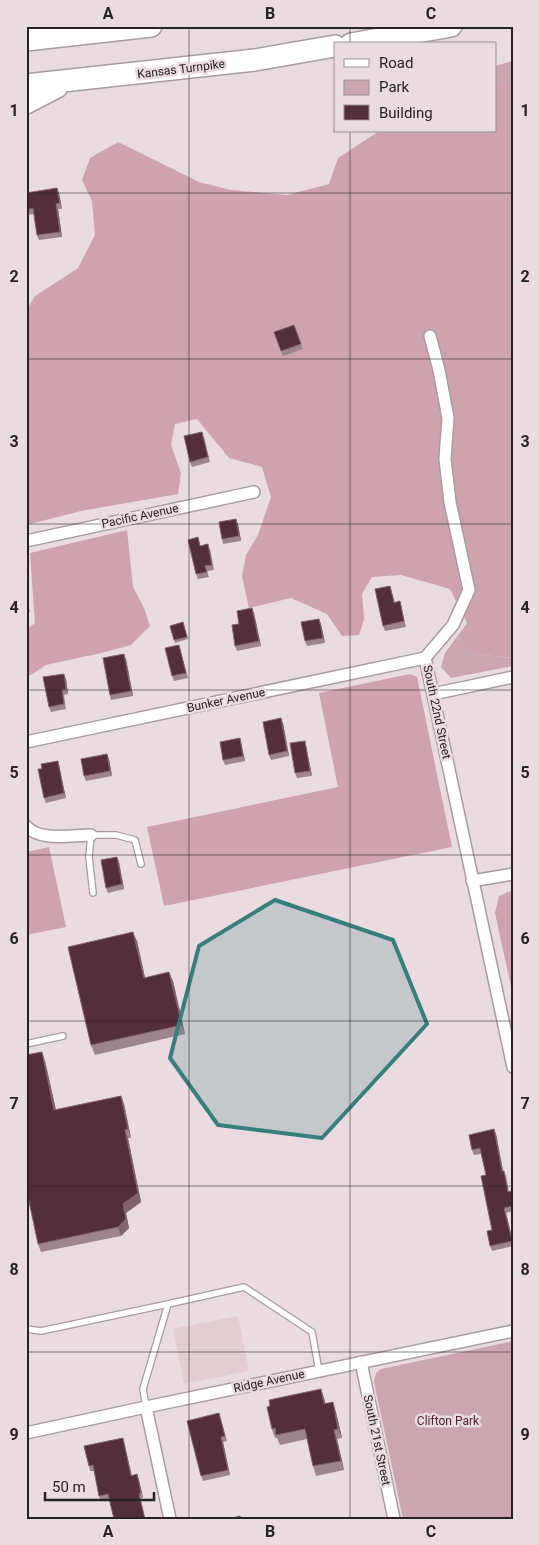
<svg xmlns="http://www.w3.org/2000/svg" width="539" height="1545" viewBox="0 0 539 1545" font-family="Roboto,sans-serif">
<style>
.built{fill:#e3ccd2}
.green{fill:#cba6b1}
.forest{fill:#cfa2af}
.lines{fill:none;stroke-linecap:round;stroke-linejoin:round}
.lane-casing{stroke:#a99ca0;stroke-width:8}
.street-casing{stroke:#a99ca0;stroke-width:14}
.highway-casing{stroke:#a99ca0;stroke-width:24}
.lane{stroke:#fff;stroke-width:5.5}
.street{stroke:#fff;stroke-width:11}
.highway{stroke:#fff;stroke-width:21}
.wall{fill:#9e858d}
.shaded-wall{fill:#80636c}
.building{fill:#532f3b;stroke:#80636c}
.marked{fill:#387f7a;fill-opacity:0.2;stroke:#387f7a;stroke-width:4;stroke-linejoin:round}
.grid{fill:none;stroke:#272223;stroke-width:1;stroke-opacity:0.55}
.labels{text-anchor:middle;stroke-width:5;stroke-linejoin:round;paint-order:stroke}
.street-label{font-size:12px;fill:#272223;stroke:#e9dbdf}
.park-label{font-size:12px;fill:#521c31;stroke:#e9dbdf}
.neatline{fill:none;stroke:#272223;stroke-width:2}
.grid-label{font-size:16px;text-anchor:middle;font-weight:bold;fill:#272223}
</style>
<rect width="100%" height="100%" fill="#e9dbdf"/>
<path class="built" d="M238 1316 249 1371 184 1384 173 1329Z"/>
<path class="green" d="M513 61V80L495 84V66Z
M467 623 462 643 473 654 513 658V666L451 678 441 667 445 653Z
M513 1341V1519H403L374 1382 376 1373 381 1369Z"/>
<path class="forest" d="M509 80H513V658L473 654 461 643 467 623 450 589 401 575 372 577 362 594 364 619 359 635 342 636 327 614 291 598 249 608 242 576 246 555 258 535 271 497 262 467 229 458 197 419 175 424 171 445 181 473 178 494 81 511 26 525V311L35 296 78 268 95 235 92 201 82 180 90 158 118 142 199 182 231 190 287 195 329 184 338 158 379 131H495V84Z
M127 530 133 587 144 608 150 626 131 645 101 653 46 665 26 678V630L35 623 30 553Z
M410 674 417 677 452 847 164 906 147 827 338 787 319 693Z
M49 847 66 927 26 935V852Z
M513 890V996L495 913 499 896Z"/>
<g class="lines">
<defs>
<path id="lane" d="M93 893 89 857 91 835H116L135 840 141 864
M26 1044 63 1036
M26 1329 41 1331 168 1304
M146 1407 143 1389 168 1304 244 1287 312 1332 319 1371"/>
<path id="street" d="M430 336 439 370 448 418 445 459 450 502 469 590 453 625 425 658 513 1067
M26 541 254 492
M433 694 513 677
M26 742 425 658
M26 826C40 842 72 835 91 835
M472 881 513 874
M361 1362 394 1519
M146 1407 170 1519
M26 1433 146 1407 513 1331"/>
<path id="highway" d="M26 40 151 26
M351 44 451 26
M26 85 255 60 335 46
M26 103 57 87"/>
</defs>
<use href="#lane" class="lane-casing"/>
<use href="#street" class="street-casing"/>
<use href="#highway" class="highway-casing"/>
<use href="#lane" class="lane"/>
<use href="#street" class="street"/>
<use href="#highway" class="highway"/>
</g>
<path class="wall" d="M59 193 62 209H58L62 237 39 240 37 235 34 214 28 215 26 209Z
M294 325 303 349 283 356 274 332Z
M204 437 210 462 192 467 190 462Z
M238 524 241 541 223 544 222 539Z
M201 546 210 549 214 570 207 571 209 577 198 579 196 574Z
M390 586 395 602 400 601 406 627 385 631 383 626Z
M26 597 30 612H26Z
M254 613 261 646 237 651 235 646 239 624Z
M319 619 321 624 325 643 307 646 305 641Z
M183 622 188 639 175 643 170 626Z
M179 645 188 678 174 681 172 676Z
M126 659 133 696 111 700 110 695Z
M66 679 68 694 64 695 66 709 51 712 49 707Z
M283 723 289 756 271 760 269 755Z
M241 743 245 761 225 765 223 760Z
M306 746 312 776 297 778 295 773Z
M107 754 109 759 112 776 86 781 84 776Z
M59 766 66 798 46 803 44 798Z
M117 857 119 862 124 889 108 893 106 888Z
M137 941 145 977 173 981 185 1034 95 1055 91 1045Z
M45 1061 56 1110 121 1096 124 1104 131 1138H128L141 1202 126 1213 129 1228 121 1236 41 1252 38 1244Z
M496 1134 503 1171 506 1176 509 1192 513 1195V1211L506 1213 513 1242V1246L492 1251 490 1246 492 1230 486 1175 481 1154 474 1155 472 1150Z
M321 1389 326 1404 336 1412 342 1438 337 1439 344 1470 316 1476 313 1466 307 1439 280 1445 277 1438H275L272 1429Z
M219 1413 227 1441 223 1442 230 1475 203 1481 201 1476Z
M124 1443 132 1476 137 1474 139 1480 143 1498 109 1499 101 1501 99 1496 94 1471H90L89 1466Z"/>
<path class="shaded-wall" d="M57 188 59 193 62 209 60 203Z
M56 204 58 209 62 237 60 232Z
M236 519 238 524 241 541 239 536Z
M252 608 254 613 261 646 259 641Z
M319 619 321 624 325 643 323 638Z
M124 654 126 659 133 696 131 691Z
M64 674 66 679 68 694 66 689Z
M281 718 283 723 289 756 287 751Z
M240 738 241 743 245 761 243 756Z
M305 741 312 776 310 771Z
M107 754 109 759 112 776 110 771Z
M58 761 59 766 66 798 64 793Z
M117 857 119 862 124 889 122 884Z
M133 932 137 941 147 987 144 978Z
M169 972 173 981 185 1034 182 1025Z
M42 1052 45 1061 58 1119 54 1110Z
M121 1096 124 1104 131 1138 128 1129Z
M494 1129 496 1134 504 1176 502 1171Z
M125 1130 128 1138 141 1202 126 1213 129 1228 121 1236 118 1227 123 1204Z
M504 1208 506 1213 513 1243 512 1241Z
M321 1389 324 1398 328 1413 324 1404Z
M333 1402 336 1412 342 1438 338 1429Z
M334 1430 337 1439 344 1470 341 1461Z
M221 1437 223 1442 230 1475 228 1470Z
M123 1438 124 1443 133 1481 131 1476Z
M137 1474 139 1480 143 1498 141 1493Z"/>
<path class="building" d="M57 188 60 203 56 204 60 232 37 235 33 208 26 210V193Z
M294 325 301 344 281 351 274 332Z
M202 432 208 457 190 462 184 436Z
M236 519 239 536 222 539 219 522Z
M198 537 200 546 208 544 212 565 205 566 207 572 196 574 188 540Z
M390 586 394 603 400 601 404 621 383 626 375 589Z
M252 608 259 641 235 646 232 625 239 624 237 611Z
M319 619 323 638 305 641 301 622Z
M183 622 187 637 174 640 170 626Z
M179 645 186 673 172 676 165 648Z
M124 654 131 691 110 695 103 658Z
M64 674 66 689 62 690 64 704 49 707 43 677Z
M281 718 287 751 269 755 263 722Z
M240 738 243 756 223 760 220 742Z
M305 741 310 771 295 773 290 743Z
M107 754 110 771 84 776 81 759Z
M58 761 64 793 44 798 38 769H42L41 764Z
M117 857 122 884 106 888 101 860Z
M133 932 144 978 169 972 182 1025 91 1045 68 947Z
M42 1052 54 1110 121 1096 128 1129 125 1130 138 1193 123 1204 126 1219 118 1227 38 1244 26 1187V1055Z
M494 1129 502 1171H504L508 1192 511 1191 513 1199V1206L504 1208 512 1241 490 1246 487 1231 492 1230 481 1176 486 1175 480 1148 472 1150 469 1135Z
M321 1389 324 1404 333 1402 338 1429 334 1430 341 1461 313 1466 305 1429 276 1435 275 1428 272 1429 267 1407 270 1406 269 1400Z
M219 1413 225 1436 221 1437 228 1470 201 1476 187 1421Z
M123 1438 131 1476 137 1474 141 1493 139 1494 145 1519H114L108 1494 99 1496 93 1465 89 1466 84 1446Z
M240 1516 241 1519H229Z"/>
<path class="marked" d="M275 900 393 940 427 1024 322 1138 218 1125 170 1058 199 946Z"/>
<path class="grid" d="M189 26V1519M350 26V44M350 131V1519M26 193H513M26 359H513M26 524H513M26 690H513M26 855H513M26 1021H513M26 1186H513M26 1352H513"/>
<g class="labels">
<g class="street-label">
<text transform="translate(181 69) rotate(-7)" y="4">Kansas Turnpike</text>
<text transform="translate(140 516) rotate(-12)" y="4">Pacific Avenue</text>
<text transform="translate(226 700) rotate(-12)" y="4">Bunker Avenue</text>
<text transform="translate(437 712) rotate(78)" y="4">South 22nd Street</text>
<text transform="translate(269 1381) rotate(-12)" y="4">Ridge Avenue</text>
<text transform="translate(377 1440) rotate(78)" y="4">South 21st Street</text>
</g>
<g class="park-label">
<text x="448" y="1425">Clifton Park</text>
</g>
</g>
<rect width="539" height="1545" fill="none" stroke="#e9dbdf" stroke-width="55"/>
<rect x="334" y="42" width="162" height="90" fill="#e9dbdf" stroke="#9b9194"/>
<rect x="344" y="59" width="25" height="8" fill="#ffffff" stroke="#9b9194"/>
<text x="379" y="68" font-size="15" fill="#272223">Road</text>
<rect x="344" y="80" width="25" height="15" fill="#cba6b1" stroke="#9b9194"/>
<text x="379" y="92" font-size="15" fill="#272223">Park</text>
<rect x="344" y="105" width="25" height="15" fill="#532f3b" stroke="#9b9194"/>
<text x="379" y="118" font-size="15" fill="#272223">Building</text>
<path d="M45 1492v8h109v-8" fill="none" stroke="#272223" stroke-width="2.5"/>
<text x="52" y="1492" font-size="15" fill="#272223" stroke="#e9dbdf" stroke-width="4" paint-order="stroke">50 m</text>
<rect x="28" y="28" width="484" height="1490" class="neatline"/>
<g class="grid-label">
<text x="108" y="19">A</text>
<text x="270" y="19">B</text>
<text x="431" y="19">C</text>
<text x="14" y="116">1</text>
<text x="525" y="116">1</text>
<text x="14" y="282">2</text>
<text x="525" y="282">2</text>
<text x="14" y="447">3</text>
<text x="525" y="447">3</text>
<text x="14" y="613">4</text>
<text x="525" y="613">4</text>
<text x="14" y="778">5</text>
<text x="525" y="778">5</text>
<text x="14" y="944">6</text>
<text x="525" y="944">6</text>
<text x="14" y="1109">7</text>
<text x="525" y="1109">7</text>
<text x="14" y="1275">8</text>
<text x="525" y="1275">8</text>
<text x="14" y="1440">9</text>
<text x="525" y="1440">9</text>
<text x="108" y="1537">A</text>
<text x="270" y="1537">B</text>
<text x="431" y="1537">C</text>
</g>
</svg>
